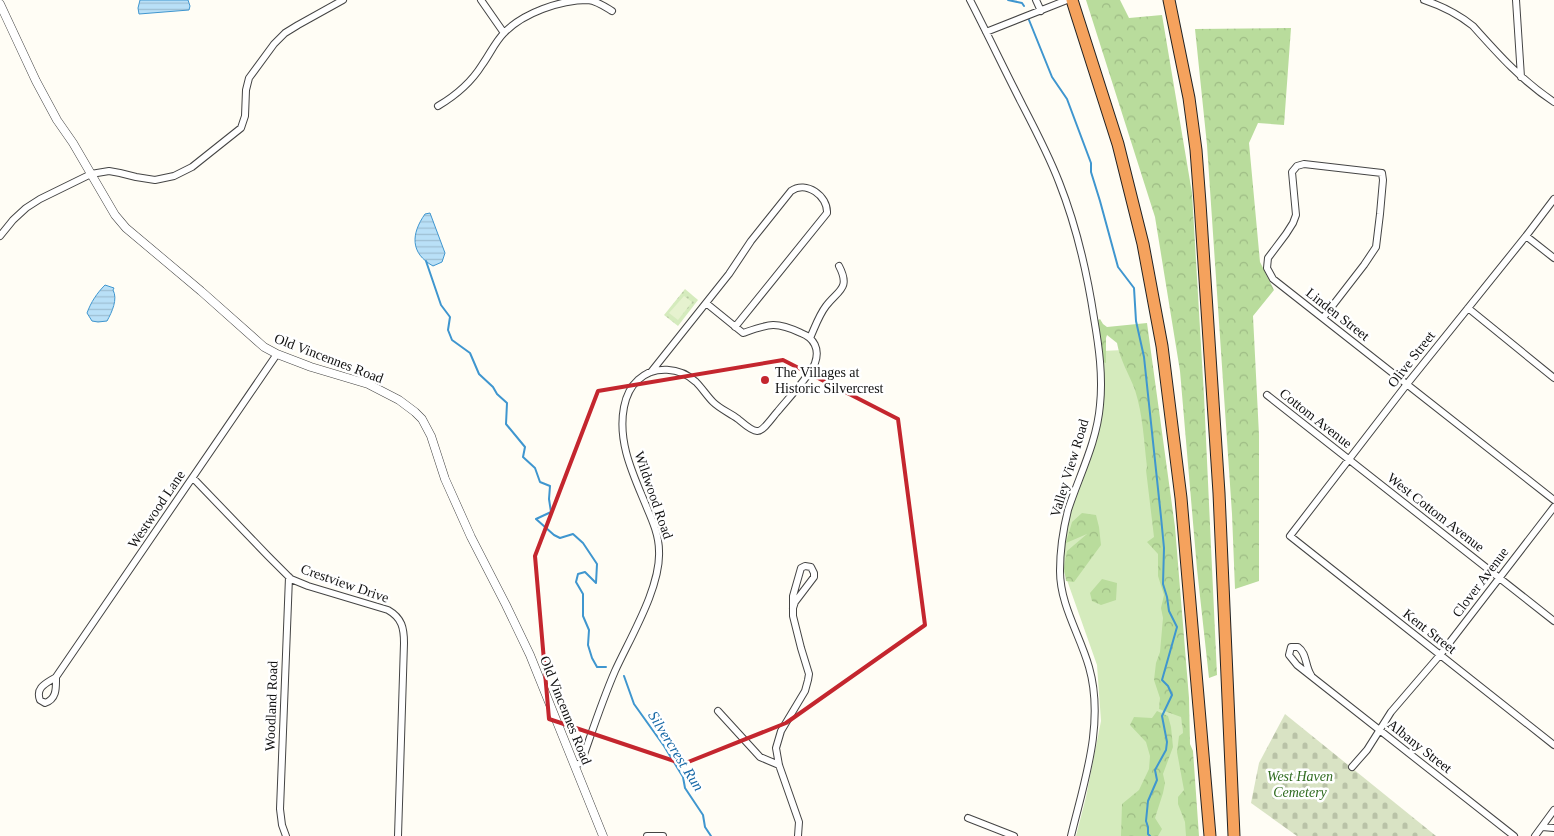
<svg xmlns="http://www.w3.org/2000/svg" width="1554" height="836" viewBox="0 0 1554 836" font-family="'Times New Roman',serif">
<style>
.grass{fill:#d5ebbd}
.forest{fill:url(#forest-crowns)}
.cemetery{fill:url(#cemetery-stones)}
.park{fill:url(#park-dots)}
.pitch{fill:#e6f2cf}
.water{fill:url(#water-rules);stroke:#3f96cf}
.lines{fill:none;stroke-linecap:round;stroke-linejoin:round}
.stream{stroke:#3f96cf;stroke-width:2}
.minor-casing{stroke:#444;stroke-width:8}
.tertiary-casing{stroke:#444;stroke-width:9}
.motorway-casing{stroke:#222;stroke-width:13}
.minor{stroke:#fff;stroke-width:6}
.tertiary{stroke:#fff;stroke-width:8}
.motorway{stroke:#f5a25d;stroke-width:11}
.marked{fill:none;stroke:#c4262e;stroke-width:4;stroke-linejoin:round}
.poi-dot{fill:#c4262e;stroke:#fff;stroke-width:2}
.labels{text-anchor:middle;stroke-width:5;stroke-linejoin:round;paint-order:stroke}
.street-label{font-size:14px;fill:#111;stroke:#fff}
.poi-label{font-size:14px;fill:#111;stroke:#fff;text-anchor:start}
.park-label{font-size:14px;font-style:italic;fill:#2f6b1f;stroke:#fff}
.water-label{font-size:15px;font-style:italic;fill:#1768a6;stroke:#fff}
</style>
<defs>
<pattern id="forest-crowns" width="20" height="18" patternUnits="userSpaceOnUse" patternTransform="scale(1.25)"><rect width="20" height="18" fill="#b9dc9c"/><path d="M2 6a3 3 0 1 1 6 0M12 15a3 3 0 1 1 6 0" fill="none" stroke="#9ebc85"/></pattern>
<pattern id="cemetery-stones" width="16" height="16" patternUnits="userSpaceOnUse" patternTransform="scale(1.25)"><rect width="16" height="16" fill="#d9e3c4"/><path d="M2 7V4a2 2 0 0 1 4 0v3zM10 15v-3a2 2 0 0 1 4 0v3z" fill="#b9c2a7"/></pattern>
<pattern id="park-dots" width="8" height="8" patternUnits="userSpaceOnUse" patternTransform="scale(1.25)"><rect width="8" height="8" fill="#d5ebbd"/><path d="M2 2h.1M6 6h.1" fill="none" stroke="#b6c8a1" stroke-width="1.8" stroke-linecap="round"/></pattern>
<pattern id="water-rules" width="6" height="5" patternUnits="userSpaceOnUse" patternTransform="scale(1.25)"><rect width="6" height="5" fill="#b9e0f7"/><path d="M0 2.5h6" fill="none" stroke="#9ebfd3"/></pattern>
</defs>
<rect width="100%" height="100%" fill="#fffdf5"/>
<path class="grass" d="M1146 349 1193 836H1076L1086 797 1101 721 1097 665 1062 566 1064 540 1071 508 1094 441 1101 351Z"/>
<path class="forest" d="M1086 0H1120L1129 18 1162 15 1192 193 1204 396 1217 675 1209 678 1197 569 1180 371 1155 217Z
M1291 28 1284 125 1258 123 1249 143 1260 262 1274 290 1253 316 1259 435V581L1235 589 1232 514 1207 145 1195 29Z
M1100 319 1103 324 1107 327 1147 323 1175 527 1189 698 1190 744 1193 751 1199 836H1186L1185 822 1178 804V797L1184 790 1177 752 1179 736 1183 733 1181 717 1159 709 1160 698 1154 680 1156 663 1160 652 1163 618 1161 608 1164 595 1158 576V554L1147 542 1154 537 1146 470 1147 467C1144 442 1143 415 1135 390 1129 374 1120 360 1117 343L1107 335 1106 338V363L1103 362 1098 320Z
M1082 513 1096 515 1099 527 1101 545 1074 582 1066 581 1064 568 1067 551 1087 534 1066 543 1072 522Z
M1102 579 1117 583 1116 600 1101 605 1092 601 1090 593Z
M1157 711 1168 716 1171 727 1173 747 1163 774 1165 783 1163 793 1155 818 1162 829 1158 836H1121L1122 804 1139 790 1149 769 1150 756 1146 742 1130 725 1134 717 1152 718Z"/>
<path class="cemetery" d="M1285 714 1436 836H1297L1251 803 1259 763Z"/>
<path class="park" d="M685 289 698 300 678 326 664 315Z"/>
<path class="pitch" d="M684 296 692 302 678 320 669 313Z"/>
<path class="water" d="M140 0H188L190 6 189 10 139 14 138 8Z
M430 213 445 253 442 262 433 266C410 253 411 234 425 214Z
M105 285 114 288 113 290C118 299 112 312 107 321L98 322 92 321 87 313C91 302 97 293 105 285Z"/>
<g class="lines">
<path class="stream" d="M1008 0 1022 3 1024 6
M1029 20 1052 77 1067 99 1091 163V172L1100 201 1118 267 1134 288 1136 321 1144 357 1161 517 1164 548 1163 584 1167 597 1169 611 1177 627 1162 680 1168 686 1172 695 1162 716 1167 742 1166 750 1155 770 1157 780 1148 801 1146 821 1148 827V834L1150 836
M426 261 441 305 450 317 448 330 452 340 470 353 479 374 493 387 497 394 507 403 506 424 525 447 523 457 535 468 540 482 550 486 549 499 551 512 536 519 554 535 560 538 573 534 583 543 597 564 596 583 585 572 578 574 576 582 583 594V616L589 630 588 645 592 658 597 667H606
M624 676 634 704 664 746 683 777 685 788 703 815 705 827 711 836"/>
<defs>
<path id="minor" d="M481 0 504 33
M970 0C988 35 1005 71 1023 106 1036 131 1049 156 1059 182 1076 225 1087 272 1094 318 1099 347 1103 376 1100 405 1097 442 1079 476 1068 510 1063 530 1060 551 1060 571 1060 605 1080 635 1089 667 1105 723 1084 782 1071 836
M1036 0 1041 11
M1424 0C1442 6 1458 14 1473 26 1498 54 1522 81 1554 102
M1516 0 1521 77
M986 32 1067 0
M438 106C455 96 472 81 482 65 490 54 495 42 504 33 523 13 560 0 588 0 597 1 604 6 612 11
M1554 199 1526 236 1407 384 1290 536 1554 745
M0 236 13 220 26 208 40 199 91 174 109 171 120 173 136 177 155 180 174 176 192 167 241 128 245 116 246 90 249 78 274 44 285 33 298 25 343 0
M1526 236 1554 258
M1468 308 1554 378
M1323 318 1364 265 1376 247 1380 214 1383 180 1382 173 1304 164 1297 166 1292 172 1296 215 1293 223 1286 234 1268 258 1267 268 1273 279 1554 500
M810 338C815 327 819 315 826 306 838 290 851 289 839 266
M651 372 729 274 751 241 791 191C806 180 828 196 827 213L735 327
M1267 395 1554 621
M193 478 268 556 291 579 308 586 388 610C402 618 404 628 404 643L398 836
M793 608 795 602 814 577V573L811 567 805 566 801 568 793 596V616L801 648 809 674 808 680 805 691 781 731 776 748 779 765 799 822 798 836
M1311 675C1305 666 1307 653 1298 647H1291L1289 655 1297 665 1514 836
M56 677 277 354
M56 677C56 688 57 699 45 703L40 700C35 687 47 683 56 677Z
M718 711 760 757 779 765
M575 765 581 763C592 732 602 701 615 671 630 638 661 587 659 551 659 536 653 522 647 508 634 476 617 443 624 407 626 397 630 387 638 380 654 365 680 367 696 382 702 388 707 396 713 402 720 409 730 413 738 419 743 423 751 431 757 431 763 432 774 415 778 411 787 400 812 373 815 363 820 349 814 338 801 333 775 321 769 324 743 333L706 303
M1352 767 1367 750 1391 712 1440 655 1554 507
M968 818 1014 836
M1542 827 1554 828
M286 836 282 825 280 809 289 577
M647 836H663
M1535 836 1554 810"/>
<path id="tertiary" d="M0 4 36 81 57 120 73 143 115 215 126 228 201 291 264 347 277 354 311 367 368 384 399 400 415 412 422 419 431 436 445 479 471 537 506 605 530 655 603 836"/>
<path id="motorway" d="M1072 0 1118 144 1143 244 1162 346 1181 498 1210 836
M1169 0 1189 98 1196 150 1200 203 1219 493 1234 836"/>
</defs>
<use href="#minor" class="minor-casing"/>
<use href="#tertiary" class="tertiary-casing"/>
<use href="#motorway" class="motorway-casing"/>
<use href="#minor" class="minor"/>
<use href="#tertiary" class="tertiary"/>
<use href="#motorway" class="motorway"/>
</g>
<path class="marked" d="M783 360 898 419 925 625 786 723 683 764 549 719 535 556 598 391Z"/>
<circle class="poi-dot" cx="765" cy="380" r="5"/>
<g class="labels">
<g class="street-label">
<text transform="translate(1338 314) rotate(38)" y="5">Linden Street</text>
<text transform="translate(329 358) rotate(21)" y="5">Old Vincennes Road</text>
<text transform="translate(1411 359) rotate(-52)" y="5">Olive Street</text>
<text transform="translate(1316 418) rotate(38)" y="5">Cottom Avenue</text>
<text transform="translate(1069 468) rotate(-73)" y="5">Valley View Road</text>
<text transform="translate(654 495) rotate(71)" y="5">Wildwood Road</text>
<text transform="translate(156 509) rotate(-56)" y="5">Westwood Lane</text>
<text transform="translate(1436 512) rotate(38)" y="5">West Cottom Avenue</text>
<text transform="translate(1480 582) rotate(-53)" y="5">Clover Avenue</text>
<text transform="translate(345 583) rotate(19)" y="5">Crestview Drive</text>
<text transform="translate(1430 631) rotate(38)" y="5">Kent Street</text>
<text transform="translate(271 706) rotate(-88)" y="5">Woodland Road</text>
<text transform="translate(566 710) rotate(68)" y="5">Old Vincennes Road</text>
<text transform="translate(1420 746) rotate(38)" y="5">Albany Street</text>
</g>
<g class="poi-label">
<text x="775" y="377">The Villages at<tspan x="775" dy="16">Historic Silvercrest</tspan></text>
</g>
<g class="park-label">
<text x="1300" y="781">West Haven<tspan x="1300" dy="16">Cemetery</tspan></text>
</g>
<g class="water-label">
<text transform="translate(676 751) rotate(58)" y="5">Silvercrest Run</text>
</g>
</g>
</svg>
